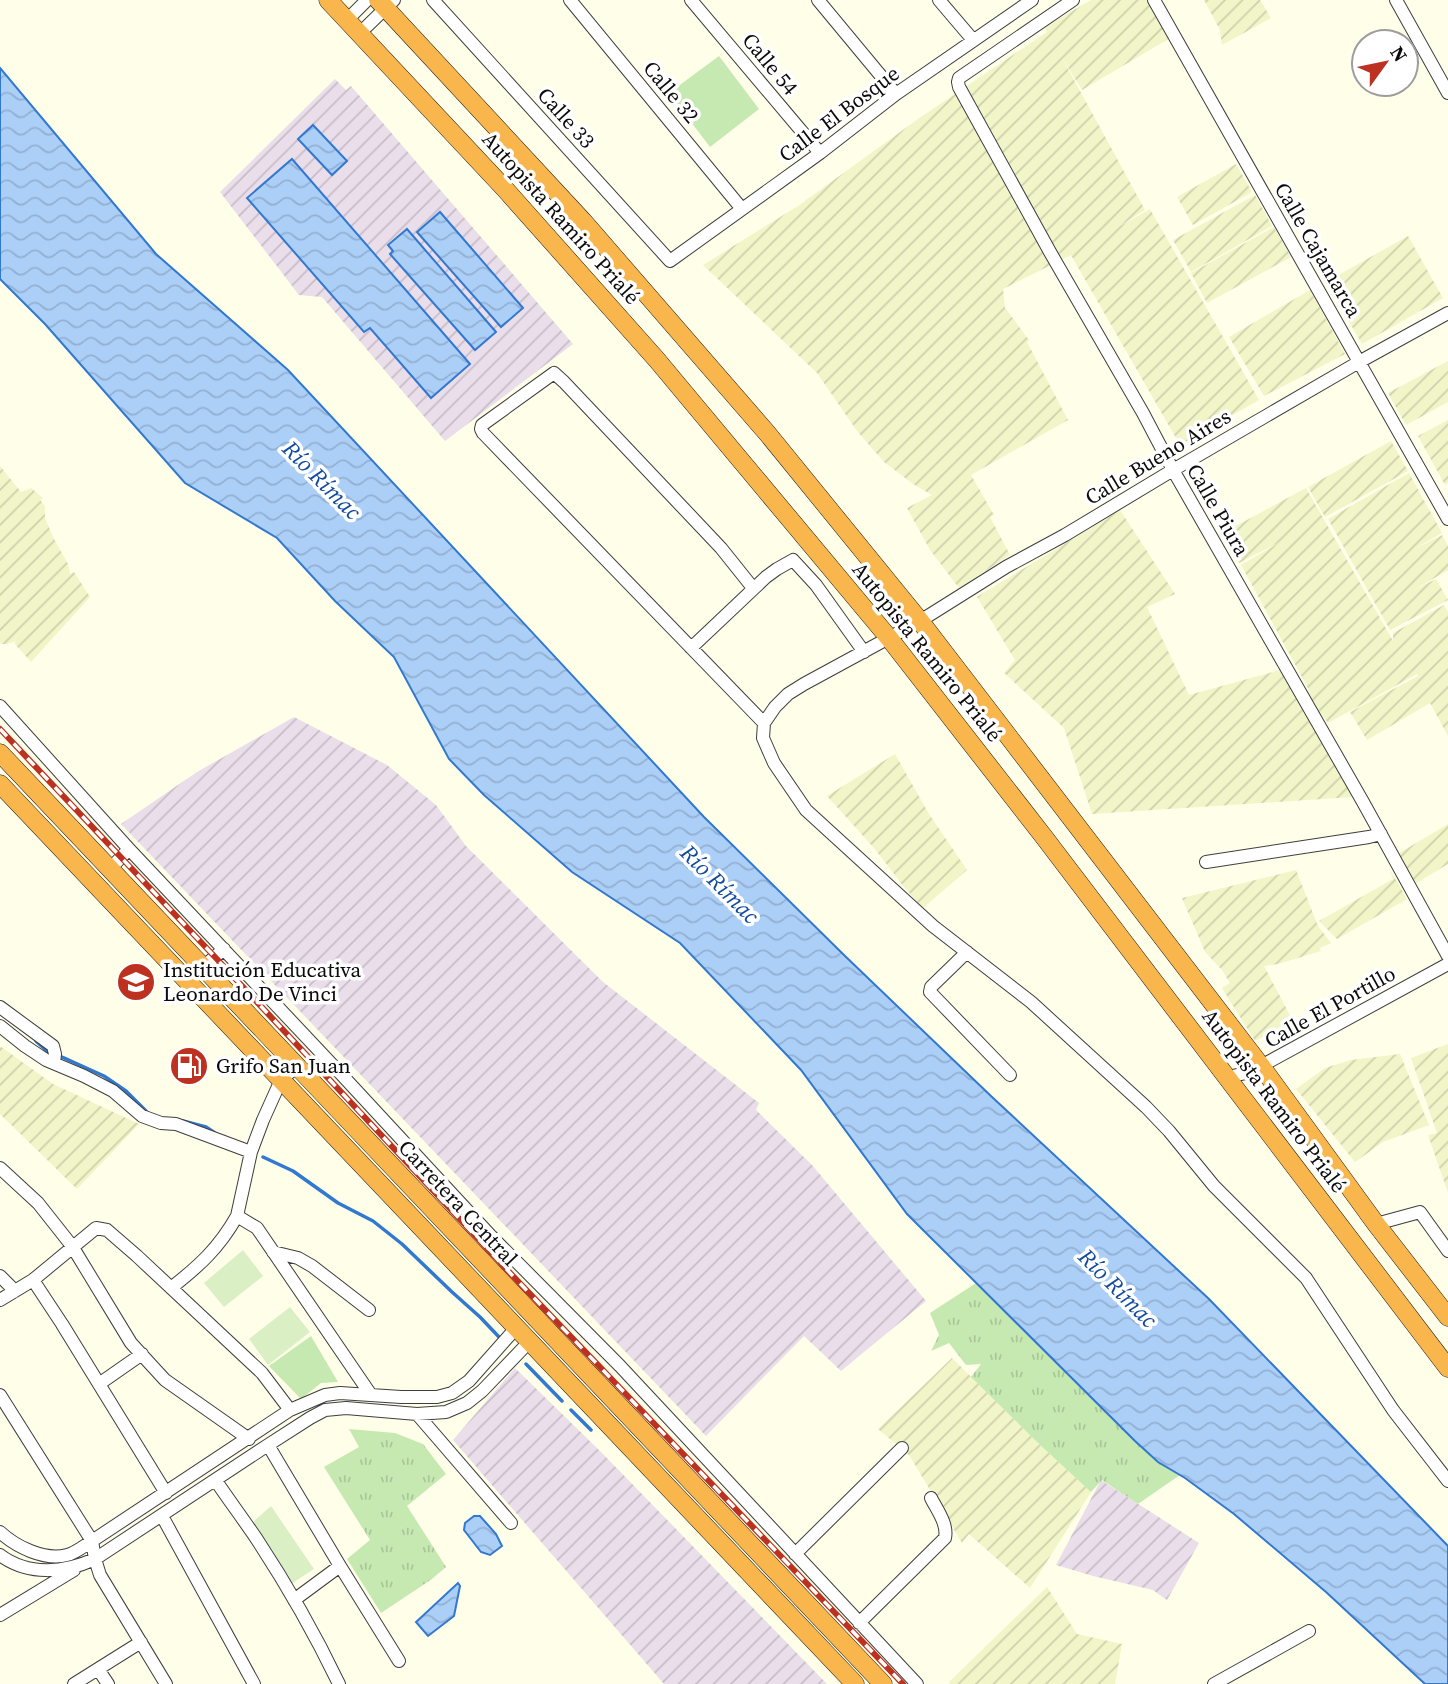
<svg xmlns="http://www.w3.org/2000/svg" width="1448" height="1684" viewBox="0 0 1448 1684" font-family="'Source Serif 4',serif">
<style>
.industrial{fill:url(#industrial-furrows)}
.farmland{fill:url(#farmland-furrows)}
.grass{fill:url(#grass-tufts)}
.park{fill:#c6e9b2}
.pitch{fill:#daf0c4}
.water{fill:url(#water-waves);stroke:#3178d0;stroke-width:2}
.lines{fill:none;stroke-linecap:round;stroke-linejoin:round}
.stream{stroke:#3178d0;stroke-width:3.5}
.minor-casing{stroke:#3e3e3e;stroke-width:14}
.highway-casing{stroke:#1c1c1c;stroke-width:19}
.minor{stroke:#fff;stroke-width:12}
.highway{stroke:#f8b64d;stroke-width:18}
.rail-casing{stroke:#bd3120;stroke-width:6}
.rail{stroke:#fff;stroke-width:3.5;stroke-dasharray:10;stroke-linecap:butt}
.labels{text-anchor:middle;stroke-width:7;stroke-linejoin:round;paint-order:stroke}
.street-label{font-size:21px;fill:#0b0b0b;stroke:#fff}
.poi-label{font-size:21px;fill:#0b0b0b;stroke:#fff;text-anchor:start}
.water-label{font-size:23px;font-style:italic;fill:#124b9e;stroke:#fff}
</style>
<defs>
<pattern id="industrial-furrows" width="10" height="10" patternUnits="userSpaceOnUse" patternTransform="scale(1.75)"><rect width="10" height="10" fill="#eadeea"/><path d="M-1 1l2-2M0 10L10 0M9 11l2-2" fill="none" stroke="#c7bdc7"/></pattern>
<pattern id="farmland-furrows" width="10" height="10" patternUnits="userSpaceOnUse" patternTransform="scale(1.75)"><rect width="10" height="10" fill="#f2f5c8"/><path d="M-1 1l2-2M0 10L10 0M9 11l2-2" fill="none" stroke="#ced1aa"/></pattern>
<pattern id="grass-tufts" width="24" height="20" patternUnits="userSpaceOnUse" patternTransform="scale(1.75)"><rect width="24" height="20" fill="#c6e9b2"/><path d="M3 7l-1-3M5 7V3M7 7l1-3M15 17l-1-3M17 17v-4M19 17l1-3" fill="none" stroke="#a9c698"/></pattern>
<pattern id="water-waves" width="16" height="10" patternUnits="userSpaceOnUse" patternTransform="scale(1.75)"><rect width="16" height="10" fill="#accff7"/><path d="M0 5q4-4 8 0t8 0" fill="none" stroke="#93b0d2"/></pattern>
</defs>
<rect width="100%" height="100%" fill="#fffee8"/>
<path class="industrial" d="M335 79 346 90 351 86 573 344 445 441 322 297 299 295 220 192Z
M294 717 387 765 436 805 466 846 603 982 759 1103 756 1110 812 1165 926 1301 841 1371 804 1336 706 1436 121 824 197 772Z
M515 1368 601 1452 827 1684H664L453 1440Z
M1101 1480 1199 1543 1167 1600 1153 1590 1093 1576 1056 1565Z"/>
<path class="farmland" d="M1091 0H1148L1170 38 1082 90 1061 56 1145 210 1115 229 1150 209 1259 400 1180 445 1071 255 1003 289 1005 308 1029 340 1027 342 1068 420 971 475 994 515 990 517 1010 555 959 588 930 550 907 508 932 495 913 484 884 462 857 431 817 373 703 265 798 206 918 119 1047 32 1045 27Z
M1204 0H1260L1271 18 1222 45 1220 30Z
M1236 164 1252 192 1193 225 1177 197Z
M1255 195 1272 226 1191 272 1173 240Z
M1274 227 1291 257 1207 303 1191 273Z
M1408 236 1443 298 1362 344 1326 282Z
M1310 290 1345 354 1264 396 1229 337Z
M1448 361V402L1406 425 1388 393Z
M1448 420V483L1445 485 1418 436Z
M1391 441 1408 471 1325 517 1308 487Z
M0 466 21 492 31 488 43 498 40 500 45 506V518L53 537 68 564 70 574 74 572 90 597 31 662 14 643 16 641 7 644H0Z
M1409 473 1442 533 1411 551 1442 535 1448 546V570L1414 590 1436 579 1448 600 1390 630 1328 519Z
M1306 488 1393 641V633L1444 605 1448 612V736L1430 703 1367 740 1350 712 1418 676 1417 674 1328 723 1305 693 1309 690 1241 565 1282 541 1239 563 1223 533Z
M1120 510 1175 594 1147 607 1189 695 1280 670 1353 797 1092 814 1064 728 1004 673 1015 660 977 597Z
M895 754 929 814 967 870 923 908 904 887 874 848 827 796Z
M1448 824V864L1413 885 1396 855Z
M1389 868 1407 899 1337 939 1319 921 1393 879Z
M1296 870 1318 926 1331 943 1320 948 1321 951 1278 964 1264 966 1293 1021 1255 1041 1222 988 1230 983 1222 970 1205 952 1182 898Z
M1448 1044V1193L1428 1135 1437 1133 1411 1058Z
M0 1046 53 1084 139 1124 77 1189 0 1114Z
M1400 1054 1429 1125 1383 1142 1355 1162 1296 1089 1325 1068 1351 1060Z
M952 1358 1039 1444 1091 1492 1030 1588 969 1534 962 1543 909 1455 878 1429Z
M1047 1587 1077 1634 1122 1644 1115 1684H950L949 1682Z"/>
<path class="grass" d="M976 1283 1135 1441 1158 1462 1180 1475 1138 1504 1102 1480 1091 1492 1039 1444 971 1377 981 1364 966 1365 949 1343 931 1351 939 1335 930 1313Z
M349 1429 395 1433 423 1444 446 1474 407 1506 446 1567 432 1579 381 1613 347 1559 370 1540 324 1467 359 1447Z"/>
<path class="park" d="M719 56 759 109 710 147 669 93Z
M311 1336 338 1382 321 1383 301 1399 269 1366Z"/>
<path class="pitch" d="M243 1250 263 1276 224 1307 204 1283Z
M290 1307 310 1332 268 1365 249 1339Z
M271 1506 314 1569 291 1584 253 1522Z"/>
<path class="water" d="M0 68 156 254 288 370 704 817 845 956 992 1097 1209 1299 1448 1546V1684H1425L1326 1592 1234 1514 1185 1478 1158 1462 1135 1441 907 1214 801 1070 680 943 572 872 484 795 449 759 394 657 335 601 277 538 185 483 45 324 0 279Z
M313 125 347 161 332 175 298 139Z
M292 159 470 364 431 398 370 328 364 332 247 198Z
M440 212 523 308 501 327 417 232Z
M407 229 496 332 475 350 390 254 393 251 388 245Z
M474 1516H480L496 1534 502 1546 490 1555 481 1552 464 1530 465 1523Z
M458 1583 460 1586 454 1616 428 1636 416 1622Z"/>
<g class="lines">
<path class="stream" d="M36 1041 47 1051
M62 1057 104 1076 126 1091 146 1111
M183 1121 206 1127 215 1133
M263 1157 293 1171 338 1203 373 1221 402 1244 452 1292 480 1317 499 1337
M526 1364 562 1401
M571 1410 591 1430"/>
<defs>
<path id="minor" d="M433 0 670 261 820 153 896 94 1032 0
M570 0 742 209
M691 0 820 153
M818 0 896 94
M939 0 973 40
M1073 0 959 78 958 82 959 87 1050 252 1143 413 1173 470 1363 802 1448 956
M1154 0 1448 519
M1396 0 1448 93
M347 20 367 0
M360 33 394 0
M1448 313 1359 362 1173 470 1065 535 1006 567 920 621 804 684 788 694 775 707 764 723 763 738 774 763 806 810 933 926 1031 1002 1146 1107 1169 1131 1214 1186 1306 1278 1393 1410 1448 1481
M753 588 721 548 564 382 554 373 482 425 481 429 483 433 764 723
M691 648 766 577 777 569 793 560 816 585 864 652
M0 706 129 849 341 1074 491 1236 620 1366 917 1684
M1206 862 1369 837 1381 834
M110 869 129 849
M967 952 931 987 930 992 1010 1075
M203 967 224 949
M0 1007 53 1046 55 1054 54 1063
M0 1026 25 1046 46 1060 84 1076 113 1091 142 1116 161 1123 176 1124 251 1152
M297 1066 281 1080 263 1120 251 1152 237 1216 257 1228 371 1395
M1228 1077 1246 1073 1261 1066 1448 964
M0 1168 38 1203 72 1246 131 1343 165 1380 249 1439
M1376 1224 1420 1212 1448 1251
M273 1252 298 1258 312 1266 369 1310
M0 1276 15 1291
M33 1280 62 1324 166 1493
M171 1288C199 1266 219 1248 237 1216
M0 1300 33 1280 96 1228 107 1230 137 1256 262 1373 290 1410
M99 1384 142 1354
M0 1395 92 1541 95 1559 100 1575 166 1684
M417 1414 511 1523
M268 1445 340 1566 399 1661
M216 1481C229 1500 243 1519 256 1538 287 1585 315 1634 339 1684
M162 1516 254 1684
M0 1532C16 1547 45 1561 67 1555 76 1553 85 1545 92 1541L290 1410 325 1395 340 1393 401 1397H437L452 1393 469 1381 516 1328
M795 1554 902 1448
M0 1555C28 1576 64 1573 95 1559L268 1445 310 1418 325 1410 346 1408 417 1414 446 1412 467 1403 482 1391 530 1341
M294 1600 340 1566
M0 1615 74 1570
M859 1623 945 1538C948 1524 937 1510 931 1498
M98 1669 108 1684
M74 1684 141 1642
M1214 1684 1309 1631"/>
<path id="highway" d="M328 0 505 189 657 360 889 638 1044 837 1448 1368
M378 0 583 221 767 433 920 621 1261 1066 1376 1224 1448 1317
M0 753 883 1684
M0 784 855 1684"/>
</defs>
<use href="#minor" class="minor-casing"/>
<use href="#highway" class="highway-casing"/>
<use href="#minor" class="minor"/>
<use href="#highway" class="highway"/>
<defs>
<path id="rail" d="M0 729 215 957 512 1275 903 1684"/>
</defs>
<use href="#rail" class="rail-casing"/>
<use href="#rail" class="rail"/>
</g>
<defs>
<symbol id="school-disc" viewBox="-11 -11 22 22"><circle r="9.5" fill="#bd3120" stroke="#fff"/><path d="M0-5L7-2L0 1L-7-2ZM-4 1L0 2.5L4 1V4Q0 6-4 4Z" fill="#fff"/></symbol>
<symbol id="fuel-disc" viewBox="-11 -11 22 22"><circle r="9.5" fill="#bd3120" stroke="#fff"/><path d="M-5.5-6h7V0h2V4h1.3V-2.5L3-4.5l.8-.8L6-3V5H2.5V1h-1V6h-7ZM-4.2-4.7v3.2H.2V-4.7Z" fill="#fff"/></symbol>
</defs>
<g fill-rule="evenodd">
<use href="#school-disc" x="114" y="960" width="44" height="44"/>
<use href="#fuel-disc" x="167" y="1044" width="44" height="44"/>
</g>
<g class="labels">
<g class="street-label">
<text transform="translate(770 64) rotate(50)" y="7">Calle 54</text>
<text transform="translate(671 92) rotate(50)" y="7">Calle 32</text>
<text transform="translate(839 114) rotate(-37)" y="7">Calle El Bosque</text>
<text transform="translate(566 118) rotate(48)" y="7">Calle 33</text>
<text transform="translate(561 218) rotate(48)" y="7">Autopista Ramiro Prialé</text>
<text transform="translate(1318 250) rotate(60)" y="7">Calle Cajamarca</text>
<text transform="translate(1158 457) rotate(-31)" y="7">Calle Bueno Aires</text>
<text transform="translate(1218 510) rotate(60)" y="7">Calle Piura</text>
<text transform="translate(927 652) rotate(51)" y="7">Autopista Ramiro Prialé</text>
<text transform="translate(1330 1007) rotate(-29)" y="7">Calle El Portillo</text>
<text transform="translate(1274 1101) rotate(53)" y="7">Autopista Ramiro Prialé</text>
<text transform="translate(458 1203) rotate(47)" y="7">Carretera Central</text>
</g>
<g class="poi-label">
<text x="163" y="977">Institución Educativa<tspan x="163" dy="24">Leonardo De Vinci</tspan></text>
<text x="216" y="1073">Grifo San Juan</text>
</g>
<g class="water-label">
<text transform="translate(322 480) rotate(45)" y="8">Río Rímac</text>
<text transform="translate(720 884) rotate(45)" y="8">Río Rímac</text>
<text transform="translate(1118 1288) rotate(45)" y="8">Río Rímac</text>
</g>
</g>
<g transform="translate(1385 63) rotate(57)"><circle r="33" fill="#ffffff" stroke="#9d9d9d" stroke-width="2"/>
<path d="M0-5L12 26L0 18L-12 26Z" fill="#bd3120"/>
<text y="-10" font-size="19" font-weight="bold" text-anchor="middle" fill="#0b0b0b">N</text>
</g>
</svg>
